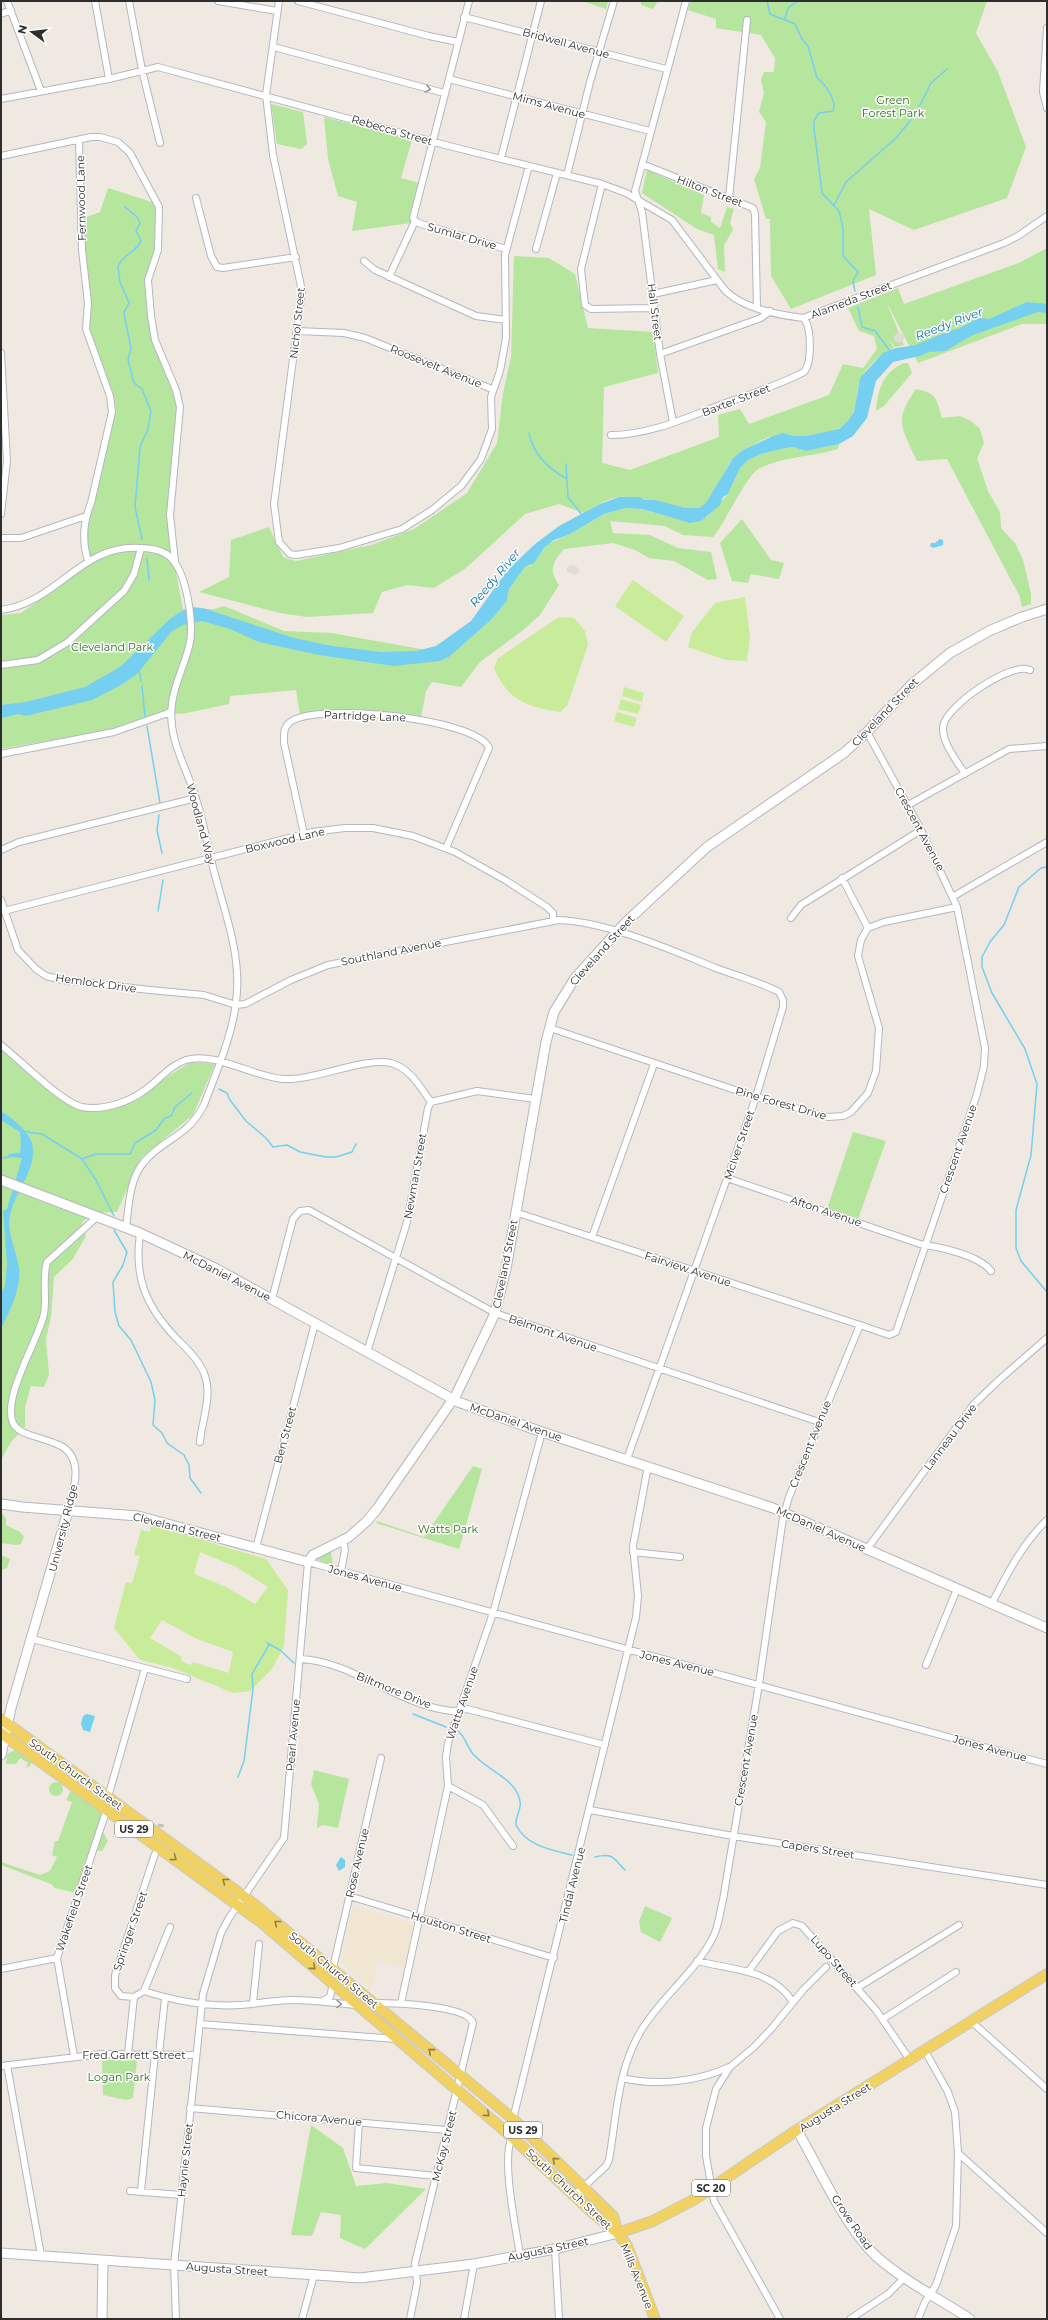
<svg xmlns="http://www.w3.org/2000/svg" width="1048" height="2320" viewBox="0 0 1048 2320" font-family="Montserrat,sans-serif">
<style>
.education{fill:#f0e6d1}
.green{fill:#b6e59e}
.pitch{fill:#c9ec9a;fill-rule:evenodd}
.plaza{fill:#dfdcd8}
.water{fill:#75cff0}
.lines{fill:none;stroke-linecap:round;stroke-linejoin:round}
.stream{stroke:#75cff0;stroke-width:1.5}
.street-tunnel{stroke:#c8c4bd;stroke-width:6;stroke-dasharray:6 3;stroke-linecap:butt}
.street-casing{stroke:#b4b7c1;stroke-width:8}
.secondary-casing{stroke:#b4b7c1;stroke-width:11}
.primary-casing{stroke:#c9c9c9;stroke-width:12}
.street{stroke:#fff;stroke-width:6}
.secondary{stroke:#fff;stroke-width:9}
.primary{stroke:#f2d163;stroke-width:10}
.rail-casing{stroke:#a3a6b8;stroke-width:3}
.rail{stroke:#fff;stroke-width:1.5;stroke-dasharray:4.5;stroke-linecap:butt}
.oneway{stroke:#969696}
.oneway2{stroke:#908048}
.labels{text-anchor:middle;stroke-width:3;stroke-linejoin:round;paint-order:stroke}
.shield{fill:#fff;stroke:#6d6d6d;stroke-width:1}
.shield-label{font-size:10px;font-weight:bold;fill:#2e2e2e}
.street-label{font-size:11px;fill:#2e2e2e;stroke:#fff}
.park-label{font-size:11px;fill:#2c6e1b;stroke:#fff}
.water-label{font-size:12px;font-style:italic;fill:#0d6fa3;stroke:#fff}
</style>
<rect width="100%" height="100%" fill="#efe9e1"/>
<path class="education" d="M353 1906 414 1924 405 1967 378 1962 371 1990 341 1962Z"/>
<path class="green" d="M582 1H608L606 9Z
M641 1H658L653 9 641 5Z
M691 1H987L976 33 998 72 1026 147 1007 198 914 230 869 209 876 275 791 309 771 276 770 219H766L754 179 760 168 766 122 759 112 764 93 761 80 764 72H774L775 58 761 35 716 28V19L688 10Z
M271 104 303 112 307 144 301 149 277 144Z
M324 117 412 140 401 178 419 183 410 217 411 223 352 231 357 202 338 196 328 159Z
M647 170 704 195 701 213 711 217V222L720 228 727 207 734 209 730 223 733 230 724 245 725 272 718 269 714 235 697 229 642 193Z
M108 188 155 203 158 247 147 275 150 320 178 405 171 546 183 609H214L224 606 284 631 331 633 432 651 440 661 449 657 491 620 507 601 509 589 525 567 530 566 548 544 568 535 604 514 626 508 642 509 672 518 707 517 728 494 740 468 748 460 761 454 781 449 793 447 806 451 839 444 838 449C813 457 784 456 760 468 746 475 726 522 713 537L683 535 665 526 610 521 613 533 650 535 678 548 711 552 717 579 708 580 674 561 649 558 635 550 613 543 564 549C553 562 548 569 559 585L540 615 522 631 480 662 461 687 432 682 426 691 421 717 349 709 300 714 296 690 230 696 229 704 182 714 163 712 126 725 102 731 1 749V615L21 613 90 564 87 530 89 517 116 411 115 400 89 329 91 308 85 263 84 218 100 212Z
M1047 248V324H1022L918 363 886 301 904 345 895 347 889 339 894 348C879 355 862 370 858 387 855 399 857 412 848 422 837 433 809 438 794 436 790 436 786 433 782 434 771 435 760 441 751 446 745 449 738 453 733 458 723 470 715 501 700 508 689 513 639 495 620 497 607 498 594 507 584 513L559 504 525 514 466 568 434 588 407 585 382 592 373 613 307 617 280 613 199 592 229 577 231 540 269 527 283 557 296 561 371 545 414 529 467 493 497 443 503 393 511 357 514 256 549 258 575 274 588 328 653 332 658 373 604 387 602 463 630 470 719 437 718 415 740 409 749 424 829 395 843 364 863 368 877 349 874 336 859 331 848 308 898 288 904 304 1019 263Z
M904 363H908L912 373 884 406 876 411C878 389 883 372 904 363Z
M916 389C937 393 936 398 942 418L960 416 971 421 980 429 984 443 977 458 988 491 1000 512 1001 528 1015 543 1023 560 1031 594V604L1022 607 1020 597 947 459 917 461C902 428 893 421 916 389Z
M742 519 771 560 784 563 779 579 751 574 748 583 732 581 720 543Z
M1 1048 73 1107 103 1111 140 1098 160 1081 191 1062 215 1064 193 1115 141 1158 117 1212 92 1213 82 1223 86 1236 72 1260 54 1277 51 1317 46 1339 49 1375 44 1387 31 1386 25 1407V1427L11 1442 1 1460Z
M853 1132 886 1141 858 1219 827 1209Z
M473 1466 482 1469 459 1549 376 1523 377 1521 424 1537Z
M1 1512 6 1518V1525L20 1532 24 1537 21 1544 16 1545 1 1543Z
M331 1551 333 1565 312 1558Z
M1 1555 10 1559 7 1568 1 1570Z
M15 1750 32 1760 30 1766 26 1768 28 1763 20 1758 16 1764H6L7 1754Z
M314 1770 349 1779 338 1828 323 1825 317 1828 319 1804 311 1784Z
M49 1789a7 7 0 1 1 14 0a7 7 0 1 1-14 0Z
M72 1789 102 1813V1830L108 1841 102 1851 91 1850C82 1862 81 1880 76 1893L55 1888 51 1884 1 1865V1862L40 1875 50 1871 57 1857 52 1855 55 1841H58L72 1802 66 1800Z
M645 1906 672 1918 660 1942 641 1932 639 1922Z
M102 2060H137L133 2098 126 2100 103 2095Z
M311 2125 343 2148 356 2186 387 2183 426 2189 365 2249 340 2238 341 2215 321 2212 312 2236 291 2235Z"/>
<path class="pitch" d="M633 580 684 616 666 642 615 606Z
M745 597 750 637 747 661 726 660 688 647 692 632 715 603Z
M559 617 574 618 585 631 588 645 567 706 560 712C527 707 507 700 494 668L498 658Z
M624 687 644 693 642 702 622 696Z
M621 699 641 705 638 714 618 709Z
M617 712 637 718 634 727 614 721Z
M151 1525 266 1559 288 1590 284 1646 272 1669 250 1691 233 1693 173 1668 140 1660 114 1628 126 1582 132 1583 140 1556 134 1555 141 1530 150 1532ZM200 1552 236 1567 268 1587 255 1604 226 1587 194 1574ZM162 1620 197 1639 233 1652 229 1673 193 1662 191 1665 181 1661 182 1657 150 1638Z"/>
<path class="plaza" d="M894 338a5 5 0 1 1 10 0a5 5 0 1 1-10 0Z
M571 565 576 566 580 571 576 575 567 572V567Z"/>
<path class="water" d="M1027 302 1047 304V313L1038 312 973 335 945 351 929 352 920 356 893 362 876 381 867 418 853 436 839 444 806 451 793 447 781 449 761 454 748 460 740 468 728 494 723 497 720 505 701 521 690 523 642 509 626 508 604 514 568 535 554 540 544 548 534 563 525 567 509 589 507 601 491 620 449 657 440 661 394 666 319 655 259 642 230 629 202 621 183 625 172 631 137 674 121 685 92 700 26 716 19 714 1 718V705L26 702 85 687 120 667 170 619 180 612 191 607 203 608 294 638 332 646 381 652 416 651 436 646 471 621 507 571 535 544 559 526 600 504 619 497H639L645 500H655L685 508H699L706 503 733 458 743 450 773 436 783 433 794 436H807L839 429 848 421 854 412 860 378 883 353 896 348 916 345 949 331 958 329 979 318 989 319Z
M940 539 943 540V545L933 548 930 546 931 543H935Z
M1 1111C11 1117 29 1132 32 1143 38 1168 15 1192 10 1215 6 1232 17 1252 19 1268 21 1290 10 1310 1 1329V1293L5 1286 7 1264 3 1211 7 1209 22 1158 7 1157 9 1154 20 1153 21 1141 20 1132 1 1120Z
M87 1714 95 1716 90 1732 83 1730 81 1724 83 1716Z
M341 1857 345 1860V1867L339 1871 336 1865Z"/>
<g class="lines">
<path class="stream" d="M767 1 770 14 795 24 802 39 808 46 817 78C826 85 837 100 833 111L819 113 814 121V128L822 193 839 211 843 228V256L858 272 853 281 855 291
M785 19 788 8 798 1
M834 205 846 182 896 138 915 115 931 83 947 69
M125 207 137 217 140 223 136 231 141 240C139 251 121 255 118 267L120 282 129 303 124 312 125 319 131 348 128 360 134 383 142 389 151 411 148 429 140 447 135 507 142 539
M858 307 862 327 875 331 890 351
M529 433C533 454 549 469 567 479
M566 464 568 497 582 515
M147 558 149 580
M139 669 141 681
M142 686 145 717
M147 726 160 803
M159 815 157 830 162 853
M1047 867 1041 868 1019 887 1004 925 990 942 982 957V967L992 993 1025 1049 1037 1084 1031 1155 1016 1210V1248L1021 1261 1047 1292
M158 911 163 880
M219 1089 227 1093 230 1100 246 1121 266 1138 273 1147 287 1145 300 1152 326 1157H336L352 1152 356 1144
M21 1131 42 1134 82 1159 96 1180 114 1216
M1 1158 9 1157
M82 1159 96 1154H130L135 1143 156 1130 165 1118 171 1116 175 1107 192 1093
M114 1230 127 1252 123 1265 113 1282 115 1312 119 1326 131 1340 151 1382 155 1400 153 1425 162 1433 167 1443 184 1455 189 1465 190 1478 201 1493
M267 1643 280 1650 294 1663
M413 1714 446 1727
M458 1731C465 1736 468 1750 475 1756 489 1771 516 1779 520 1801 522 1810 515 1816 516 1825 526 1846 552 1850 572 1855
M238 1777 244 1761 253 1689 252 1674 269 1645
M595 1857C615 1852 614 1860 625 1870"/>
<path class="street-tunnel" d="M159 1836 161 1824"/>
<defs>
<path id="street" d="M7 1 41 91
M95 1 109 79
M129 1 142 70 160 143
M218 1 277 11
M279 1 266 95 273 155 302 291 274 504 279 542 290 554 296 555 339 548 402 529 432 510 461 486 481 459 492 429 491 397 500 371 506 338 505 255 529 166
M298 1 429 36 458 42
M469 1 413 218 418 223 506 249
M1 14 11 10
M464 17 666 69
M1047 28 1043 92 1047 108
M274 47 444 93
M449 79 650 131
M1 99 109 79 158 67 449 146 602 184 626 193 672 220 724 289C741 308 778 315 803 318L1004 243 1018 236 1047 216
M79 140 82 250 88 303 86 329 110 396 112 412 91 503C83 522 82 541 88 561
M1 156 91 137H100L118 142 130 153 159 207 158 250 148 280 151 316 155 340 176 390 180 407 170 515 175 562
M501 158 541 1
M642 164 753 208 755 214 757 307
M567 175 590 82 614 1
M602 184 581 269 585 305 591 309 654 308
M196 198 211 256 217 267 223 268 296 257
M729 198 747 20
M536 249 557 173
M364 261 375 270 476 316 506 320
M389 277 415 221
M653 294 717 280
M297 331 344 333 365 338 492 389
M1 353 7 461 1 514
M660 354 761 318 770 311
M673 422 660 354 642 212 635 191 686 1
M611 435C649 435 686 418 720 405 748 395 777 386 804 372 812 363 812 326 803 318
M1 538H21L86 516
M1 610C59 602 80 544 140 548 149 548 158 549 166 554 186 565 194 621 190 642 186 663 174 683 172 704 167 738 187 768 196 799 203 819 206 839 211 859 221 903 240 946 237 992 235 1030 217 1070 204 1105 186 1139 165 1137 144 1162 129 1179 129 1206 126 1227
M1 665 38 660 68 642 124 591 134 574 141 548
M1 754 114 732 171 712
M965 774C957 761 942 743 943 727 945 706 1012 661 1030 670
M908 805 1009 749 1047 746
M304 834 284 743C284 736 283 728 289 723 311 701 477 718 489 748L446 848
M1 850 19 842 196 798
M842 878 868 928
M954 896 1047 842
M1 900 18 950 36 969 46 976 63 980 150 990 204 995 236 1005 245 1004 291 980 328 965 559 920C608 922 671 950 716 968 737 976 760 982 779 992L783 1000V1007L756 1097 627 1459
M4 911 312 832 345 828H373L413 836 455 852 505 880 547 907 553 913V920
M791 918 801 905 921 830
M550 1028 756 1097 828 1117 843 1116 851 1112 868 1093 876 1071 879 1028 858 956 861 940 866 931 868 928 884 922 957 907
M1 1045C20 1060 61 1102 82 1107 103 1111 129 1102 145 1090 159 1080 170 1065 186 1060 213 1051 254 1077 283 1079 314 1081 364 1057 391 1063 410 1068 420 1087 431 1102
M727 1178 920 1244C939 1247 979 1255 991 1271
M515 1212 860 1325
M140 1233C134 1277 145 1305 176 1338 186 1348 198 1359 204 1373 213 1396 202 1419 200 1442
M592 1237 654 1064
M272 1299 293 1219 300 1211 309 1210 495 1313 819 1422
M367 1352 407 1222 428 1108 431 1102 477 1091 535 1099
M68 1511C74 1490 85 1457 59 1445 50 1441 40 1438 30 1435 24 1433 16 1430 13 1423 2 1397 38 1341 44 1314 47 1297 42 1278 47 1262L98 1216
M256 1548 315 1323
M867 1549 973 1405 999 1380 1047 1338
M633 1552 680 1557
M341 1571 345 1550 343 1541
M992 1603C1007 1574 1023 1543 1047 1520
M32 1639 187 1679
M300 1659C353 1661 399 1706 452 1711 457 1711 462 1709 467 1709L605 1745
M926 1665 957 1589
M448 1786 483 1805 513 1846
M108 1797 145 1668
M590 1810 733 1836 1047 1885
M155 1854 115 1975V1988L121 1996 134 1997 144 1991C175 2001 208 2007 240 2005 258 2004 274 2000 292 2000 313 2000 334 2003 356 2005
M349 1896 554 1958
M697 1961C732 1970 772 1969 793 2002
M333 1968 381 1758
M1 1969 57 1958
M748 1972 778 1931 793 1923 802 1926 876 2010 910 2060
M857 1988 959 1925
M144 1991 170 1927
M322 2001 330 1997 333 1984
M253 2003 259 1944
M374 2003C392 2003 468 2005 473 2023L415 2263 417 2283 410 2319
M401 2003 448 1786 446 1757 448 1743 493 1613 542 1432
M883 2019 956 1972
M972 2022 1047 2089
M200 2024 396 2039
M128 2054 134 1997
M159 2054 165 1998
M74 2056 57 1958 107 1809
M7 2065 41 2255
M1 2066 102 2054 196 2055
M622 2078C656 2086 697 2082 729 2067
M190 2108 447 2130
M513 2119 636 1617 638 1596 633 1546 648 1466
M359 2122 356 2168 436 2176
M512 2137C501 2159 516 2229 520 2255
M958 2153 1047 2233
M130 2191 181 2195
M141 2191 155 2054
M575 2195 606 2166 609 2160C617 2114 617 2070 642 2029 663 1995 697 1971 714 1935 719 1924 720 1911 723 1900L759 1684 783 1518 789 1497 860 1325 889 1335 896 1332 977 1094 984 1066 985 1048 957 907 921 830 867 732
M555 2249 559 2319
M176 2319 174 2265 203 1994 221 1933 229 1918 284 1838 308 1562 1047 1764
M302 2319 314 2275
M464 2319 474 2264
M780 2319 714 2201 706 2156V2128L716 2089 730 2067 754 2047 772 2028 803 1990 826 1967
M850 2319 888 2294 905 2277
M918 2319 925 2302 936 2285 956 2226 958 2153 955 2112 948 2092 925 2051"/>
<path id="secondary" d="M1 1180 140 1233 215 1268 458 1402 542 1432 773 1508 1047 1628
M1 1504 22 1507 138 1516 308 1562 313 1555 349 1537 367 1521 377 1509 456 1395 490 1324 495 1313 506 1269 546 1042 554 1012 575 978 626 922 707 847 844 753 867 732 911 685 950 653 989 631 1022 617 1047 609
M1 1755 11 1708 68 1511
M797 2130C819 2168 841 2218 870 2250 892 2274 941 2300 970 2319
M1 2253 360 2278 474 2264 555 2249 618 2233
M102 2319 103 2261"/>
<path id="primary" d="M1 1719 254 1904 513 2119 613 2216 618 2233
M1 1733 262 1923 512 2137 593 2213 618 2233 627 2246 655 2319
M618 2233 653 2221 695 2199 797 2130 1047 1974"/>
</defs>
<use href="#street" class="street-casing"/>
<use href="#secondary" class="secondary-casing"/>
<use href="#primary" class="primary-casing"/>
<use href="#street" class="street"/>
<use href="#secondary" class="secondary"/>
<use href="#primary" class="primary"/>
<defs>
<path id="rail" d="M1 2318 2 2319"/>
</defs>
<use href="#rail" class="rail-casing"/>
<use href="#rail" class="rail"/>
</g>
<defs><path id="oneway-chevron" d="M-2-3.5L2.5 0L-2 3.5" fill="none" stroke-width="1.6" stroke-linecap="round" stroke-linejoin="round"/></defs>
<g class="oneway">
<use href="#oneway-chevron" transform="translate(428 89) rotate(14)"/>
<use href="#oneway-chevron" transform="translate(339 2004) rotate(1)"/>
</g>
<g class="oneway2">
<use href="#oneway-chevron" transform="translate(174 1858) rotate(36)"/>
<use href="#oneway-chevron" transform="translate(225 1881) rotate(-143)"/>
<use href="#oneway-chevron" transform="translate(277 1923) rotate(-141)"/>
<use href="#oneway-chevron" transform="translate(313 1967) rotate(41)"/>
<use href="#oneway-chevron" transform="translate(431 2051) rotate(-140)"/>
<use href="#oneway-chevron" transform="translate(487 2114) rotate(41)"/>
<use href="#oneway-chevron" transform="translate(555 2160) rotate(-138)"/>
</g>
<g class="labels">
<g class="shield">
<rect x="115" y="1821" width="38" height="16" rx="3"/>
<rect x="504" y="2122" width="38" height="16" rx="3"/>
<rect x="692" y="2180" width="38" height="16" rx="3"/>
</g>
<g class="shield-label">
<text x="134" y="1833">US 29</text>
<text x="523" y="2134">US 29</text>
<text x="711" y="2192">SC 20</text>
</g>
<g class="street-label">
<text transform="translate(566 43) rotate(15)" y="4">Bridwell Avenue</text>
<text transform="translate(549 105) rotate(15)" y="4">Mims Avenue</text>
<text transform="translate(392 130) rotate(16)" y="4">Rebecca Street</text>
<text transform="translate(710 191) rotate(21)" y="4">Hilton Street</text>
<text transform="translate(81 198) rotate(-91)" y="4">Fernwood Lane</text>
<text transform="translate(462 236) rotate(16)" y="4">Sumlar Drive</text>
<text transform="translate(851 300) rotate(-21)" y="4">Alameda Street</text>
<text transform="translate(655 312) rotate(83)" y="4">Hall Street</text>
<text transform="translate(297 323) rotate(-84)" y="4">Nichol Street</text>
<text transform="translate(436 366) rotate(22)" y="4">Roosevelt Avenue</text>
<text transform="translate(736 400) rotate(-21)" y="4">Baxter Street</text>
<text transform="translate(885 712) rotate(-46)" y="4">Cleveland Street</text>
<text transform="translate(365 716) rotate(2)" y="4">Partridge Lane</text>
<text transform="translate(201 824) rotate(75)" y="4">Woodland Way</text>
<text transform="translate(920 829) rotate(62)" y="4">Crescent Avenue</text>
<text transform="translate(285 840) rotate(-13)" y="4">Boxwood Lane</text>
<text transform="translate(602 950) rotate(-48)" y="4">Cleveland Street</text>
<text transform="translate(391 952) rotate(-11)" y="4">Southland Avenue</text>
<text transform="translate(96 983) rotate(8)" y="4">Hemlock Drive</text>
<text transform="translate(781 1103) rotate(16)" y="4">Pine Forest Drive</text>
<text transform="translate(739 1145) rotate(-71)" y="4">McIver Street</text>
<text transform="translate(958 1149) rotate(-71)" y="4">Crescent Avenue</text>
<text transform="translate(415 1176) rotate(-80)" y="4">Newman Street</text>
<text transform="translate(826 1211) rotate(19)" y="4">Afton Avenue</text>
<text transform="translate(505 1264) rotate(-79)" y="4">Cleveland Street</text>
<text transform="translate(688 1269) rotate(18)" y="4">Fairview Avenue</text>
<text transform="translate(227 1276) rotate(27)" y="4">McDaniel Avenue</text>
<text transform="translate(553 1333) rotate(19)" y="4">Belmont Avenue</text>
<text transform="translate(516 1422) rotate(19)" y="4">McDaniel Avenue</text>
<text transform="translate(285 1435) rotate(-75)" y="4">Ben Street</text>
<text transform="translate(950 1437) rotate(-53)" y="4">Lanneau Drive</text>
<text transform="translate(810 1444) rotate(-68)" y="4">Crescent Avenue</text>
<text transform="translate(177 1527) rotate(14)" y="4">Cleveland Street</text>
<text transform="translate(63 1528) rotate(-76)" y="4">University Ridge</text>
<text transform="translate(821 1529) rotate(24)" y="4">McDaniel Avenue</text>
<text transform="translate(365 1578) rotate(15)" y="4">Jones Avenue</text>
<text transform="translate(677 1663) rotate(14)" y="4">Jones Avenue</text>
<text transform="translate(394 1690) rotate(22)" y="4">Biltmore Drive</text>
<text transform="translate(462 1703) rotate(-71)" y="4">Watts Avenue</text>
<text transform="translate(293 1735) rotate(-85)" y="4">Pearl Avenue</text>
<text transform="translate(990 1748) rotate(15)" y="4">Jones Avenue</text>
<text transform="translate(746 1760) rotate(-80)" y="4">Crescent Avenue</text>
<text transform="translate(76 1774) rotate(36)" y="4">South Church Street</text>
<text transform="translate(818 1849) rotate(9)" y="4">Capers Street</text>
<text transform="translate(357 1863) rotate(-77)" y="4">Rose Avenue</text>
<text transform="translate(572 1885) rotate(-76)" y="4">Tindal Avenue</text>
<text transform="translate(74 1908) rotate(-71)" y="4">Wakefield Street</text>
<text transform="translate(451 1927) rotate(17)" y="4">Houston Street</text>
<text transform="translate(130 1931) rotate(-71)" y="4">Springer Street</text>
<text transform="translate(834 1961) rotate(49)" y="4">Lupo Street</text>
<text transform="translate(334 1970) rotate(40)" y="4">South Church Street</text>
<text x="134" y="2059">Fred Garrett Street</text>
<text transform="translate(835 2107) rotate(-32)" y="4">Augusta Street</text>
<text transform="translate(319 2118) rotate(5)" y="4">Chicora Avenue</text>
<text transform="translate(444 2146) rotate(-76)" y="4">McKay Street</text>
<text transform="translate(185 2160) rotate(-84)" y="4">Haynie Street</text>
<text transform="translate(569 2189) rotate(43)" y="4">South Church Street</text>
<text transform="translate(852 2222) rotate(56)" y="4">Grove Road</text>
<text transform="translate(548 2249) rotate(-12)" y="4">Augusta Street</text>
<text transform="translate(227 2269) rotate(4)" y="4">Augusta Street</text>
<text transform="translate(637 2276) rotate(68)" y="4">Mills Avenue</text>
</g>
<g class="park-label">
<text x="893" y="104">Green<tspan x="893" dy="13">Forest Park</tspan></text>
<text x="112" y="651">Cleveland Park</text>
<text x="448" y="1533">Watts Park</text>
<text x="119" y="2081">Logan Park</text>
</g>
<g class="water-label">
<text transform="translate(949 324) rotate(-21)" y="4">Reedy River</text>
<text transform="translate(495 578) rotate(-50)" y="4">Reedy River</text>
</g>
</g>
<rect width="1048" height="2320" fill="none" stroke="#2e2e2e" stroke-width="4"/>
<g transform="translate(32 32) rotate(285)" stroke="#ffffff" stroke-width="3" paint-order="stroke">
<path d="M0-3L7 15L0 10L-7 15Z" fill="#2e2e2e"/>
<text y="-6" font-size="11" font-weight="bold" text-anchor="middle" fill="#2e2e2e">N</text>
</g>
</svg>
